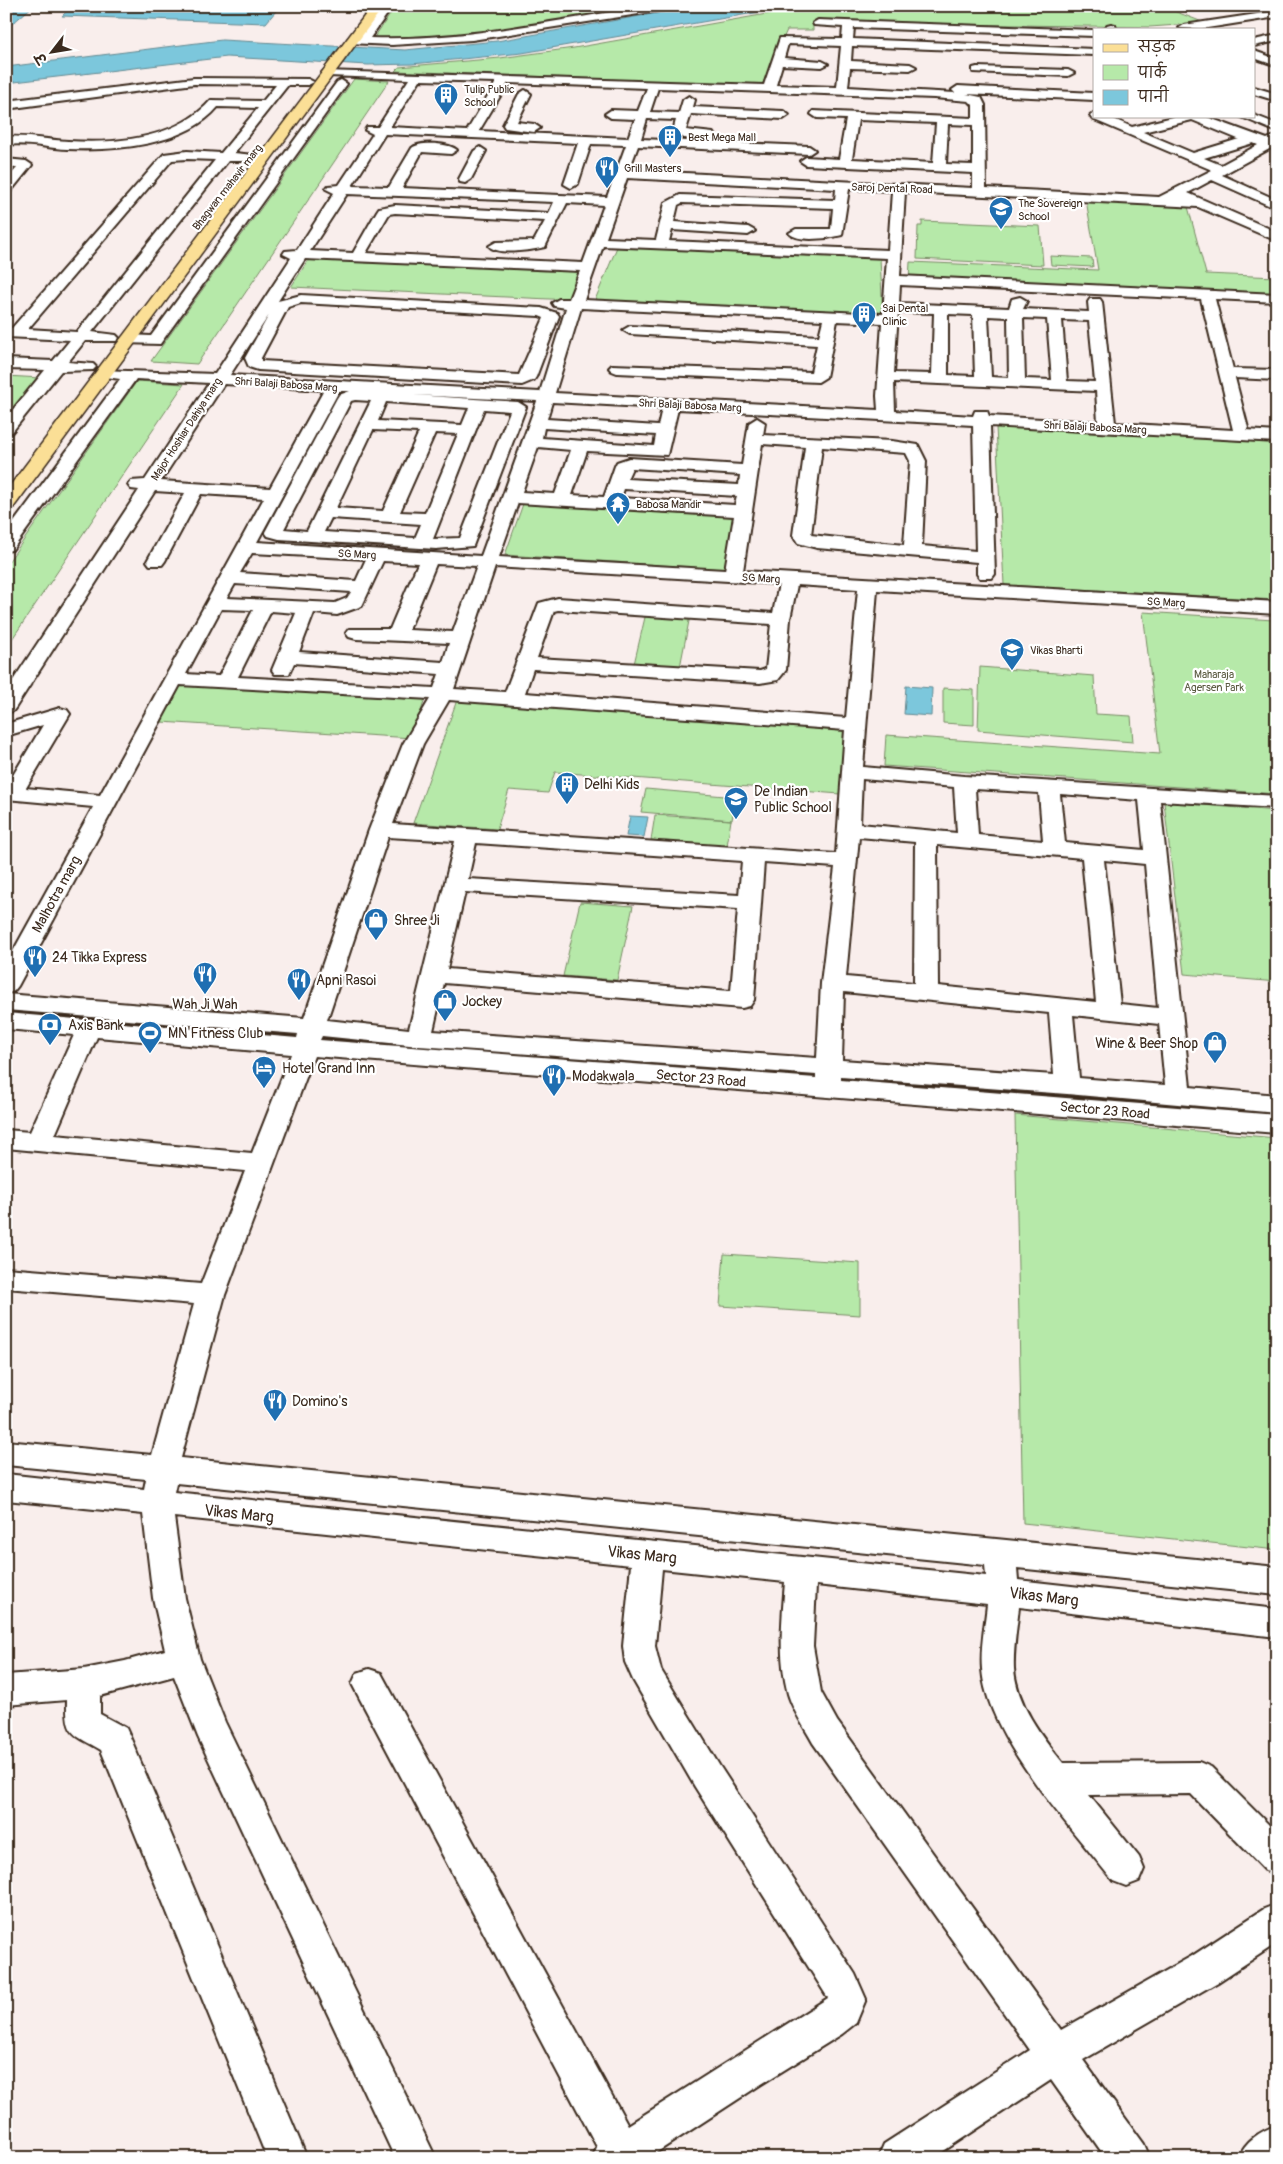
<svg xmlns="http://www.w3.org/2000/svg" width="1283" height="2164" viewBox="0 0 1283 2164" font-family="Pangolin,'Playpen Sans Deva',sans-serif">
<style>
.green{fill:#b6e9a9;stroke:#788a64}
.water{fill:#7cc7dc;stroke:#628890}
.lines{fill:none;stroke-linecap:round;stroke-linejoin:round}
.minor-casing{stroke:#3b2a1e;stroke-width:4}
.major-casing{stroke:#3b2a1e;stroke-width:3}
.minor{fill:#fff;fill-rule:evenodd}
.major{fill:#fbdf96;fill-rule:evenodd}
.labels{text-anchor:middle;stroke-width:4.5;stroke-linejoin:round;paint-order:stroke}
.far-poi-label{font-size:11px;fill:#3b2a1e;stroke:#fff;text-anchor:start}
.far-street-label{font-size:11px;fill:#3b2a1e;stroke:#fff}
.far-park-label{font-size:11px;fill:#5a5a41;stroke:#fff}
.poi-label{font-size:14px;fill:#3b2a1e;stroke:#fff;text-anchor:start}
.street-label{font-size:14px;fill:#3b2a1e;stroke:#fff}
.near-street-label{font-size:16px;fill:#3b2a1e;stroke:#fff}
</style>
<rect width="100%" height="100%" fill="#f9eeec"/>
<filter id="ink" filterUnits="userSpaceOnUse"><feTurbulence type="fractalNoise" baseFrequency=".02" numOctaves="2"/><feDisplacementMap in="SourceGraphic" scale="10" xChannelSelector="R" yChannelSelector="G"/><feConvolveMatrix kernelMatrix="1 2 1 2 8 2 1 2 1" color-interpolation-filters="sRGB"/></filter>
<g filter="url(#ink)">
<path class="green" d="M396 6H659L454 37 373 39Z
M812 6H1161L1205 23 1150 27 813 22V30H787L762 85 395 71 399 67 500 58 574 48Z
M354 79 389 81 197 364 151 361Z
M1086 200 1187 203 1206 274 1277 277V295L909 280 910 262 1098 270Z
M922 221 1040 226 1043 265 917 259 918 226H922Z
M617 247 880 258 883 315 595 300Z
M1050 256 1092 258 1093 267 1051 265Z
M309 259 581 271 571 300 291 287Z
M6 376 41 378 6 421Z
M137 381 184 384 6 648V565Z
M996 427 1277 443V600L1004 585Z
M523 504 734 517 724 569 505 555Z
M1143 612 1274 620 1277 634V794L884 766 886 735 1160 754Z
M646 613 690 616 680 667 634 664Z
M980 667 1094 676 1096 714 1131 716 1133 742 978 730Z
M180 685 425 699 412 738 161 722Z
M943 688 974 690V725L943 723Z
M457 700 846 728 840 794 555 772 548 793 509 790 497 829 413 823Z
M646 789 736 797 732 820 641 812Z
M1164 802 1277 811V982L1184 974Z
M655 815 731 820 727 846 651 840Z
M580 902 633 906 617 980 563 976Z
M1015 1115 1277 1138V1550L1023 1523Z
M724 1254 860 1263V1315L720 1306Z"/>
<path class="water" d="M6 6H33L6 29Z
M72 6H280L266 23 62 16Z
M697 6H795L522 53 412 64 368 65 227 57 6 83V67L197 43 222 40 405 50 497 41Z
M906 686 932 688 931 716 904 714Z
M630 816 648 817 644 837 626 836Z"/>
<g class="lines">
<defs>
<path id="minor" d="M382 6H393L370 38C464 41 556 20 649 6H676L671 9 472 40 392 45 348 43V39L359 38Z
M1277 11V17L1201 29 1179 28 1184 25Z
M818 20 1094 30V36L854 28 853 39 1094 49V55L852 46 851 61 910 64 916 67 910 70 850 68 848 87 955 93 952 90 958 86 1094 93V100L966 94 981 97 985 105 986 188 1159 197 1212 170 1092 119 1090 116 1094 113V116H1107L1132 127 1177 116H1204L1267 139 1277 135V144L1273 147 1222 175 1277 200V209L1212 180 1188 193 1277 232V241L1198 207 905 192 900 276 1277 294V302L1215 299 1233 369 1277 370V380L1235 378 1248 428 1246 430 1277 432V442L990 426 995 574 992 578H980L977 574V562L817 548 798 543 793 535 805 447 762 444 743 571 1277 602V614L877 590 863 767 964 776 1277 796V808L1160 801 1190 1087 1277 1095V1113L1067 1094 841 1077V1080L1277 1115V1133L314 1056 225 1295 181 1458 1277 1567V1595L1017 1568 1018 1580 1277 1609V1637L1019 1607C1017 1627 1013 1649 1014 1669 1017 1705 1041 1735 1063 1763L1199 1762 1211 1767 1277 1833V1875L1265 1870 1191 1794 1089 1795 1139 1857 1144 1869 1139 1881 1126 1886 1113 1881C1071 1827 987 1738 982 1669 980 1648 985 1625 987 1604L816 1585 813 1646 821 1692 837 1721 1061 2030 1192 1956 1264 1909 1277 1904V1943L1218 1982 1083 2060 1144 2144 1150 2158H1106L1051 2080 933 2158H878L884 2144 1030 2050 813 1743C805 1728 793 1711 788 1694 778 1657 782 1619 785 1582L662 1569 655 1646 661 1670 719 1765 855 1974 866 1999 856 2023 842 2034 760 2085 648 2158H592L597 2147 352 1684 357 1673 369 1669 381 1673 628 2125 828 1998 695 1787 633 1680 625 1662 623 1646 631 1565 174 1517 185 1598 200 1659 225 1722 436 2158H395L198 1737 174 1676 100 1696V1714L126 1728 131 1739 307 2158H267L101 1750C72 1733 66 1736 67 1700L6 1705V1675L84 1669 125 1661 165 1650 153 1598 143 1514 6 1500V1474L144 1489 146 1479 6 1465V1441L152 1455 194 1304 6 1288V1268L201 1284 245 1171 6 1148V1130L30 1132 74 1035 6 1029V1013L297 1038 298 1034 6 1010V994L304 1018 369 830 403 744 430 699 180 685 18 986 14 991 6 994V964L93 807 6 799V787L43 725 6 736V724L60 708 67 710 70 714 26 788 100 795 264 498 201 494 165 561 162 565H150L147 561 185 493 155 491 16 707 13 711 6 713V691L139 490 131 489 128 485 131 481 145 480 209 383 136 379 12 550 6 551V533L120 379 99 376 96 373 99 370 215 374 291 258 283 254 285 251 297 250 334 193 326 189 328 186 339 185 373 134 365 130 367 127H378L409 79 328 76 322 73 324 71 764 85 780 38 842 39 843 27 814 25 813 23ZM788 44 841 46 837 87 776 85 782 65 822 67 828 64 822 61 784 58ZM420 80 496 82 467 131 390 127ZM508 83 647 88 638 111 611 110 605 114 611 118 635 119 628 138 479 131ZM658 88 934 98 969 101 973 105V118L813 111 811 114 817 118 846 119 839 159 806 157 800 161 806 165 973 173V188L629 170 638 146 809 154 815 150 809 146 641 139 647 119 676 120 673 131 684 138 709 140 713 139 715 136 713 133 686 130 691 114 783 119 789 115 783 111 693 107 695 100 689 96 683 100 679 113 650 112ZM858 120 936 123 933 163 852 159ZM1192 120 1238 139H1239L1193 153 1143 132ZM948 124 973 125V165L946 164ZM385 134 578 143 564 184 571 188 578 184 591 144 626 145 607 197 402 188 422 152 451 154 457 150C450 143 419 141 412 148L389 187 352 186ZM1253 143 1258 145 1221 165 1204 158ZM627 178 836 189 835 200 680 195 665 203 656 240 606 238ZM849 189 892 191 888 250 669 241 672 230 748 235 755 231 748 227 674 222 678 205 682 203 833 208 831 229H796L789 233C798 243 830 238 842 235ZM347 194 554 202 549 213 395 205 379 208 377 211 353 253 310 251ZM567 203 604 205 583 263 366 253 389 214 395 213 545 221 534 241 496 242 489 246C497 256 533 250 545 247ZM603 246 887 258 883 314 584 300ZM305 259 580 271 569 299H559L552 303 554 306 566 308 540 392 230 375 269 315 245 358 249 367 258 370 522 385 534 380 536 377 559 316 557 313 541 308 301 295 278 301ZM900 285 1201 299 1233 430 1115 423 1102 302 1100 299H1090L1088 302 1089 312 1023 309 1027 301 1020 297 1012 299 1009 308 899 303ZM301 303 539 316 544 318 519 375 261 361V358L288 307ZM581 308 823 320 819 336 630 326 623 330 630 334 817 345 811 372 612 365 609 368 612 371 617 373 818 382 826 377 837 321 882 323 877 396 878 410 555 393ZM898 312 934 313 932 374 894 373ZM948 314 973 315 975 376 948 375ZM988 316 1008 317 1009 378 991 377ZM1023 318 1047 319 1052 380 1025 379ZM1062 320 1089 321 1095 382 1067 381ZM894 382 1096 391 1098 422 989 416 987 411H975L973 416 895 411ZM224 384 324 390 270 488 161 481ZM339 391H350L339 395 337 398 265 532 268 536 279 539 436 549 473 546 526 407 518 402 413 395 537 401 481 556 257 542ZM355 400 371 401 307 531 284 529 351 401ZM386 402 469 408 462 425 378 421ZM552 402 662 408 658 426 547 419ZM484 409 510 411 460 538 433 539ZM678 409 973 425 976 551 922 546 926 461 918 445 892 441 763 435 765 423 757 418 749 423 742 465 629 458 617 462 615 466 604 497 572 495 587 451 667 455ZM544 428 656 435 654 446 542 438ZM373 430 419 432 383 511 336 508ZM435 433 458 434 425 513 400 512ZM538 447 571 450 555 494 522 492ZM822 447 906 453 910 461 904 545 811 535ZM632 468 740 475 739 485 627 479ZM624 489 737 496 735 505 621 498ZM518 503 734 516 725 570 499 557ZM331 518 421 524 415 538 324 532ZM252 553 366 559 356 581 240 573ZM383 561 418 563 390 629H349L346 633 349 637 356 639 449 643 443 662 299 652 314 613 337 615 362 606ZM436 564 477 566 453 632 409 630ZM495 567 779 584 773 613 558 598 539 603 505 692 454 689ZM235 584 351 592 347 598 335 603 227 598ZM797 585 858 589 846 718 525 693 533 669 760 683 778 680 786 670 790 619ZM221 609 253 610 219 676 186 674ZM558 610 771 624 766 669 760 671 537 658 554 611ZM271 611 296 613 272 670 275 674H289L294 663 439 674 434 688 238 677ZM449 700 845 730 836 854 393 824 423 744ZM862 779 954 787 957 833 860 824ZM975 789 1039 793 1043 841 978 835ZM1060 794 1139 800 1144 850 1065 843ZM388 837 455 841 409 1029 327 1020ZM859 837 915 842 914 983 846 977ZM476 843 742 861 739 895 468 879ZM937 845 1082 858 1096 1002 938 986ZM1104 860 1145 864 1158 1008 1120 1004ZM764 862 835 867 821 983 817 1058 433 1031 444 983 742 1008 750 1006 754 1000ZM465 892 738 909 731 991 447 969ZM844 992 1049 1013 1054 1075 842 1060ZM1073 1015 1159 1024 1165 1085 1079 1078ZM322 1036 419 1046 816 1075V1078L320 1040ZM97 1037 291 1054 252 1153 55 1135ZM176 1483 985 1565 986 1576 174 1492Z
M1111 24 1115 25 1116 29H1106L1107 25Z
M1277 35V41L1254 46V40Z
M1254 51 1277 59V66L1254 58Z
M977 67 1068 70 1074 73 1068 76 973 72V68Z
M194 78 308 79 314 82 308 85H288L234 153 254 155 256 158 254 161H228L92 332 116 335 119 338 116 341H85L68 362 93 364 96 367 93 370 61 371 12 432 6 434V418L45 370 6 369V359L53 361 70 340 6 337V328H12L164 154 187 151 221 153 258 108 218 107C185 146 116 151 67 149 47 148 27 142 6 145V137C27 135 47 140 68 141 116 144 177 139 211 100L263 101 276 85 194 84 6 109V101ZM187 159 215 160 77 332 28 329 172 160Z
M341 80 347 84 160 344 123 343 120 340 128 335 151 336 337 82Z
M1254 87 1277 94V101L1254 94Z
M525 90 531 94 517 122 534 124 540 128 534 132 505 128 503 125 519 94Z
M1254 115 1277 124V132L1239 116Z
M480 147 486 151 471 179 465 183 460 182 459 179 474 151Z
M6 159 26 161 32 165 11 191 6 192V180L17 168 6 167Z
M1277 2125V2158H1238C1246 2140 1259 2132 1277 2125Z"/>
<path id="major" d="M372 6H384L13 508 6 510V491Z"/>
</defs>
<use href="#minor" class="minor-casing"/>
<use href="#major" class="major-casing"/>
<use href="#minor" class="minor"/>
<use href="#major" class="major"/>
</g>
</g>
<defs>
<symbol id="building-pin" viewBox="-11 -11 22 30"><path d="M0 17L-7.5 6A9.5 9.5 0 1 1 7.5 6Z" fill="#1f6fb2" stroke="#fff"/><path d="M-4-6H4V6H1V3H-1V6H-4ZM-2.5-4.3h1.7v1.8h-1.7ZM.8-4.3h1.7v1.8H.8ZM-2.5-1h1.7V.8h-1.7ZM.8-1h1.7V.8H.8Z" fill="#fff"/></symbol>
<symbol id="restaurant-pin" viewBox="-11 -11 22 30"><path d="M0 17L-7.5 6A9.5 9.5 0 1 1 7.5 6Z" fill="#1f6fb2" stroke="#fff"/><path d="M-5-6h1v4h1v-4h1v4h1v-4h1v5L-1.5 .5V6h-2V.5L-5-1ZM5-6V6H3V1.5H1.5Q1.5-4 5-6Z" fill="#fff"/></symbol>
<symbol id="school-pin" viewBox="-11 -11 22 30"><path d="M0 17L-7.5 6A9.5 9.5 0 1 1 7.5 6Z" fill="#1f6fb2" stroke="#fff"/><path d="M0-5L7-2L0 1L-7-2ZM-4 1L0 2.5L4 1V4Q0 6-4 4Z" fill="#fff"/></symbol>
<symbol id="temple-pin" viewBox="-11 -11 22 30"><path d="M0 17L-7.5 6A9.5 9.5 0 1 1 7.5 6Z" fill="#1f6fb2" stroke="#fff"/><path d="M0-6L5-2H3V0L6.5 2.5H4V6H1.5V3h-3V6H-4V2.5H-6.5L-3 0V-2H-5Z" fill="#fff"/></symbol>
<symbol id="shop-pin" viewBox="-11 -11 22 30"><path d="M0 17L-7.5 6A9.5 9.5 0 1 1 7.5 6Z" fill="#1f6fb2" stroke="#fff"/><path d="M-5-2.5h2.3a2.7 3.5 0 0 1 5.4 0H5L5.5 6h-11ZM-1.5-2.5h3a1.5 2.3 0 0 0-3 0Z" fill="#fff"/></symbol>
<symbol id="bank-pin" viewBox="-11 -11 22 30"><path d="M0 17L-7.5 6A9.5 9.5 0 1 1 7.5 6Z" fill="#1f6fb2" stroke="#fff"/><path d="M-6-4H6V4H-6ZM0-2.3a2.3 2.3 0 1 0 0 4.6a2.3 2.3 0 1 0 0-4.6Z" fill="#fff"/></symbol>
<symbol id="stadium-pin" viewBox="-11 -11 22 30"><path d="M0 17L-7.5 6A9.5 9.5 0 1 1 7.5 6Z" fill="#1f6fb2" stroke="#fff"/><path d="M0-5a6.5 5 0 1 0 0 10a6.5 5 0 1 0 0-10ZM-3.5-1.8h7v3.6h-7Z" fill="#fff"/></symbol>
<symbol id="hotel-pin" viewBox="-11 -11 22 30"><path d="M0 17L-7.5 6A9.5 9.5 0 1 1 7.5 6Z" fill="#1f6fb2" stroke="#fff"/><path d="M-6-4.5h1.5V1H6V5H4.5V3h-9V5H-6ZM-4 0a1.8 1.8 0 1 1 3.6 0ZM.5 0V-2.5h3Q6-2.5 6 0Z" fill="#fff"/></symbol>
</defs>
<g fill-rule="evenodd">
<use href="#building-pin" x="432" y="81" width="28" height="38"/>
<use href="#building-pin" x="656" y="123" width="28" height="38"/>
<use href="#restaurant-pin" x="593" y="154" width="28" height="38"/>
<use href="#school-pin" x="987" y="195" width="28" height="38"/>
<use href="#building-pin" x="850" y="300" width="28" height="38"/>
<use href="#temple-pin" x="604" y="490" width="28" height="38"/>
<use href="#school-pin" x="998" y="636" width="28" height="38"/>
<use href="#building-pin" x="553" y="770" width="28" height="38"/>
<use href="#school-pin" x="722" y="785" width="28" height="38"/>
<use href="#shop-pin" x="362" y="906" width="28" height="38"/>
<use href="#restaurant-pin" x="21" y="943" width="28" height="38"/>
<use href="#restaurant-pin" x="191" y="960" width="28" height="38"/>
<use href="#restaurant-pin" x="285" y="966" width="28" height="38"/>
<use href="#shop-pin" x="431" y="987" width="28" height="38"/>
<use href="#bank-pin" x="36" y="1011" width="28" height="38"/>
<use href="#stadium-pin" x="136" y="1019" width="28" height="38"/>
<use href="#shop-pin" x="1201" y="1029" width="28" height="38"/>
<use href="#hotel-pin" x="250" y="1054" width="28" height="38"/>
<use href="#restaurant-pin" x="540" y="1062" width="28" height="38"/>
<use href="#restaurant-pin" x="261" y="1387" width="28" height="38"/>
</g>
<g class="labels">
<g class="far-poi-label">
<text x="464" y="93">Tulip Public<tspan x="464" dy="13">School</tspan></text>
<text x="688" y="141">Best Mega Mall</text>
<text x="624" y="172">Grill Masters</text>
<text x="1018" y="207">The Sovereign<tspan x="1018" dy="13">School</tspan></text>
<text x="882" y="312">Sai Dental<tspan x="882" dy="13">Clinic</tspan></text>
<text x="636" y="508">Babosa Mandir</text>
<text x="1030" y="654">Vikas Bharti</text>
</g>
<g class="far-street-label">
<text transform="translate(227 187) rotate(-52)" y="4">Bhagwan mahavir marg</text>
<text transform="translate(892 188) rotate(2)" y="4">Saroj Dental Road</text>
<text transform="translate(286 384) rotate(4)" y="4">Shri Balaji Babosa Marg</text>
<text transform="translate(690 405) rotate(3)" y="4">Shri Balaji Babosa Marg</text>
<text transform="translate(1095 427) rotate(3)" y="4">Shri Balaji Babosa Marg</text>
<text transform="translate(186 429) rotate(-57)" y="4">Major Hoshiar Dahiya marg</text>
<text transform="translate(357 554) rotate(3)" y="4">SG Marg</text>
<text transform="translate(761 578) rotate(3)" y="4">SG Marg</text>
<text transform="translate(1166 602) rotate(3)" y="4">SG Marg</text>
</g>
<g class="far-park-label">
<text x="1214" y="678">Maharaja<tspan x="1214" dy="13">Agersen Park</tspan></text>
</g>
<g class="poi-label">
<text x="584" y="789">Delhi Kids</text>
<text x="754" y="796">De Indian<tspan x="754" dy="16">Public School</tspan></text>
<text x="394" y="925">Shree Ji</text>
<text x="52" y="962">24 Tikka Express</text>
<text x="316" y="985">Apni Rasoi</text>
<text x="462" y="1006">Jockey</text>
<text x="205" y="1009" text-anchor="middle">Wah Ji Wah</text>
<text x="68" y="1030">Axis Bank</text>
<text x="168" y="1038">MN Fitness Club</text>
<text x="1198" y="1048" text-anchor="end">Wine &amp; Beer Shop</text>
<text x="282" y="1073">Hotel Grand Inn</text>
<text x="572" y="1081">Modakwala</text>
<text x="292" y="1406">Domino's</text>
</g>
<g class="street-label">
<text transform="translate(56 894) rotate(-61)" y="5">Malhotra marg</text>
<text transform="translate(701 1078) rotate(5)" y="5">Sector 23 Road</text>
<text transform="translate(1105 1110) rotate(5)" y="5">Sector 23 Road</text>
</g>
<g class="near-street-label">
<text transform="translate(239 1513) rotate(6)" y="6">Vikas Marg</text>
<text transform="translate(642 1554) rotate(6)" y="6">Vikas Marg</text>
<text transform="translate(1044 1596) rotate(7)" y="6">Vikas Marg</text>
</g>
</g>
<rect width="1283" height="2164" fill="none" stroke="#fff" stroke-width="25"/>
<rect x="12" y="12" width="1258" height="2139" fill="none" stroke="#3b2a1e" stroke-width="2" filter="url(#ink)"/>
<rect x="1093" y="28" width="162" height="90" fill="#ffffff" stroke="#b1aaa5"/>
<rect x="1103" y="44" width="25" height="8" fill="#fbdf96" stroke="#b1aaa5"/>
<text x="1138" y="52" font-size="15" fill="#3b2a1e">सड़क</text>
<rect x="1103" y="65" width="25" height="15" fill="#b6e9a9" stroke="#b1aaa5"/>
<text x="1138" y="78" font-size="15" fill="#3b2a1e">पार्क</text>
<rect x="1103" y="90" width="25" height="15" fill="#7cc7dc" stroke="#b1aaa5"/>
<text x="1138" y="102" font-size="15" fill="#3b2a1e">पानी</text>
<g transform="translate(52 52) rotate(239)" stroke="#ffffff" stroke-width="4" paint-order="stroke">
<path d="M0-4L9 19L0 12L-9 19Z" fill="#3b2a1e"/>
<text y="-8" font-size="14" font-weight="bold" text-anchor="middle" fill="#3b2a1e">उ</text>
</g>
</svg>
